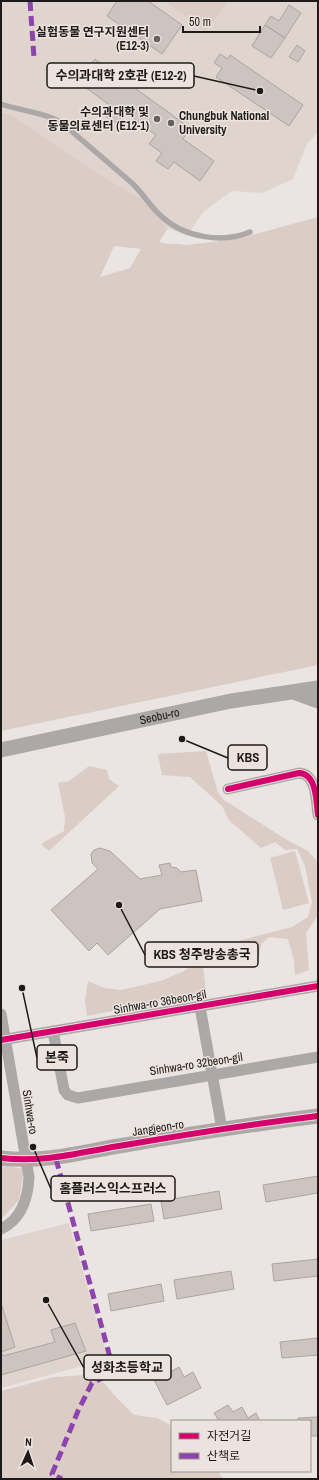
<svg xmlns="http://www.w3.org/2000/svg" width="319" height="1480" viewBox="0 0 319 1480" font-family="'Archivo Narrow','Noto Sans KR',sans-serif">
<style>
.built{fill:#e0d4ce}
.green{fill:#dbccc5;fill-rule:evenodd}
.building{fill:#cdc4bf;stroke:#aaa5a4}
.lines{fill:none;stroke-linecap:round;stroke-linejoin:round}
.lane{stroke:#aba8a7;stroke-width:5.5}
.street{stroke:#aba8a7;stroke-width:11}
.secondary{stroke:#aba8a6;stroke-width:15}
.quiet{stroke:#8e44ad;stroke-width:5;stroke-dasharray:10 5;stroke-linecap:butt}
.cycleway-casing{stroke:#ede3de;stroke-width:8}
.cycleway{stroke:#d6006c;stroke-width:6}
.poi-dot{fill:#65615f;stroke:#ede3de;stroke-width:1.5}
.labels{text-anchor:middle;stroke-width:3;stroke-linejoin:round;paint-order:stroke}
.poi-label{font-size:12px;font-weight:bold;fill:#1e1a19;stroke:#ede3de;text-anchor:end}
.street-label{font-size:12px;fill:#1e1a19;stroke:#ede3de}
.leader{fill:none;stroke:#1e1a19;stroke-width:1.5}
.callout-dot{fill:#1e1a19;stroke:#ede3de;stroke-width:1.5}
.callout{fill:#ede3de;stroke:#1e1a19;stroke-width:1.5}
.callout-label{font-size:13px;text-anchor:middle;font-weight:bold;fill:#1e1a19}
</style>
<rect width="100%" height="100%" fill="#eae4e2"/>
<path class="built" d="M1 1H318V132L307 144 293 179 262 193 232 191 203 212 187 236 168 228 143 200 96 172 12 115 1 112Z
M69 1223 108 1359 1 1388V1240Z"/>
<path class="green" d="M166 1H229L205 32Z
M1 112 12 115 96 172 143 200 168 228 159 242C168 245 177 243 186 245L237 239 318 217V665L1 731ZM114 246 141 249 130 268 100 277Z
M206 751 218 793 224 800 287 840 308 851 318 862V915L306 933 309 970 295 975 294 961 288 939 269 937 261 944 259 957 235 963 225 954 203 965 206 993 87 1016 85 1000 88 981 104 988 121 990 161 981 182 972 238 941 292 927 308 917 312 902 305 866 297 849 285 850 275 842 261 848 229 820 222 806 190 777 162 775 158 754Z
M89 766 107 770 109 779 119 786 49 851 41 844 64 831 65 817 58 783 69 781Z
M295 851 309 903 283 910 270 858Z
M1 1165 24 1169 19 1200 1 1219Z
M88 1375 104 1383 116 1397 134 1415 157 1418 172 1426V1471H218L223 1479H1V1391L54 1377Z"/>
<path class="building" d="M117 1H148L182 25 162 54 107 16Z
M289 5 301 13 285 38 265 25 271 16 279 21Z
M265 25 285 38 271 58 252 46Z
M297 45 305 51 298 62 289 57Z
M220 54 228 59 230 55 303 105 289 126 216 77 222 68 214 63Z
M95 59 190 128 183 139 214 161 200 181 174 162 168 169 156 161 162 153 149 144 156 135 125 112 117 124 104 115 111 106 78 82Z
M100 848 110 851 140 879 162 875 159 865 170 863 171 867 177 868 181 872 196 870 202 901 160 909 108 955 97 943 89 951 51 910 98 869 92 863 91 854 94 850Z
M318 1176V1193L266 1202 263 1185Z
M219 1191 222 1209 164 1219 161 1201Z
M151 1204 154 1221 91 1231 88 1214Z
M318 1259V1276L274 1281 272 1264Z
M231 1271 234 1289 177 1299 174 1280Z
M161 1284 164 1301 111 1311 108 1294Z
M1 1303 15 1347 1 1352 3 1356 55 1342 51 1330 75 1323 86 1351 1 1375Z
M318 1338V1355L282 1358 280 1342Z
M164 1365 168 1373 179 1367 184 1377 193 1372 201 1388 167 1405 150 1372Z
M228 1405 233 1412 242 1407 248 1418 256 1413 260 1421H219L214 1413Z
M318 1417V1436H310V1421H298V1418Z"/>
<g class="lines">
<path class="lane" d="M1 104C21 111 42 112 61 122 85 143 109 163 133 184 143 194 151 207 161 216 183 237 222 244 250 232"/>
<path class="street" d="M228 789 299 773C317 774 316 801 318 815
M200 1007 222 1129
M1 1014 29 1177C28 1198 22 1219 1 1229
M53 1031 64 1090 68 1095 78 1098 318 1057
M1 1040 318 986"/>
<g class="secondary">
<path d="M296 693 318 701"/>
<path id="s1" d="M1 750 231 701 318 688"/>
<path d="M1 1158C47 1163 80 1152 125 1145 189 1134 253 1124 318 1116"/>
</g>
<path class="quiet" d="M30 1 34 58
M56 1159 111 1361 104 1377 92 1383 78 1411 52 1474 62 1479"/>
<defs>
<path id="cycleway" d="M228 789 299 773C317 774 316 801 318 815
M1 1040 318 986
M1 1158C47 1163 80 1152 125 1145 189 1134 253 1124 318 1116"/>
</defs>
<use href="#cycleway" class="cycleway-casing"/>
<use href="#cycleway" class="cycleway"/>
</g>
<g class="poi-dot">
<circle cx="157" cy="39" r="4"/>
<circle cx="157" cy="119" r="4"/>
<circle cx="171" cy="123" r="4"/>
</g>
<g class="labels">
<g class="poi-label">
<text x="149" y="36">실험동물 연구지원센터<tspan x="149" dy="14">(E12-3)</tspan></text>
<text x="149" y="116">수의과대학 및<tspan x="149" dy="14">동물의료센터 (E12-1)</tspan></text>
<text x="179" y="120" text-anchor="start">Chungbuk National<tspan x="179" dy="14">University</tspan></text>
</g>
<g class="street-label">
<text dy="4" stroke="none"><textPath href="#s1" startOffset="162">Seobu-ro</textPath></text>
<text transform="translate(160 1002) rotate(-10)" y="4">Sinhwa-ro 36beon-gil</text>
<text transform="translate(196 1064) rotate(-9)" y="4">Sinhwa-ro 32beon-gil</text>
<text transform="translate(30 1112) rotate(81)" y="4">Sinhwa-ro</text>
<text transform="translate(158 1128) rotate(-9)" y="4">Jangjeon-ro</text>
</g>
</g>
<path class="leader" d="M260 91L194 76M182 739L228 758M119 905L145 955M22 988L37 1058M33 1147L51 1189M46 1300L84 1368"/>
<g class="callout-dot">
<circle cx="260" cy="91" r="4"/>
<circle cx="182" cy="739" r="4"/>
<circle cx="119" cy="905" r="4"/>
<circle cx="22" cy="988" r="4"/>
<circle cx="33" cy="1147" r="4"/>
<circle cx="46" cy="1300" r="4"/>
</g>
<g class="callout">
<rect x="47" y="63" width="147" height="25" rx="4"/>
<rect x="228" y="745" width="39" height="25" rx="4"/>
<rect x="145" y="942" width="113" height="25" rx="4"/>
<rect x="37" y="1045" width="40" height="25" rx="4"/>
<rect x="51" y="1176" width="124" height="25" rx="4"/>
<rect x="84" y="1355" width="87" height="25" rx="4"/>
</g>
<g class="callout-label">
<text x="121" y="80">수의과대학 2호관 (E12-2)</text>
<text x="248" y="762">KBS</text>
<text x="202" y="959">KBS 청주방송총국</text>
<text x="57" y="1062">본죽</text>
<text x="113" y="1193">홈플러스익스프러스</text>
<text x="127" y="1372">성화초등학교</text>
</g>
<rect width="319" height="1480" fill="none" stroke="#1e1a19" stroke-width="4"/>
<rect x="171" y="1420" width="140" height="52" fill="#ede3de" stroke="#9a938f"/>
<rect x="179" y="1433" width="20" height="6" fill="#d6006c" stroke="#9a938f"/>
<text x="207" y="1440" font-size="12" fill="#1e1a19">자전거길</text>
<rect x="179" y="1453" width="20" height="6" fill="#8e44ad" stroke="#9a938f"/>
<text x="207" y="1460" font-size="12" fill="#1e1a19">산책로</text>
<g transform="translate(28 1452) rotate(3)" stroke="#ede3de" stroke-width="3" paint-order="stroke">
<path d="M0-3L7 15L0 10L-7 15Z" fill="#1e1a19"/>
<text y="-6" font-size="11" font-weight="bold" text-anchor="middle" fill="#1e1a19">N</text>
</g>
<path d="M183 26v6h77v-6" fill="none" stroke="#1e1a19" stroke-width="2"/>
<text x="189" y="26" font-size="12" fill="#1e1a19" stroke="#ede3de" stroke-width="3" paint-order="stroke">50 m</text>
</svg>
